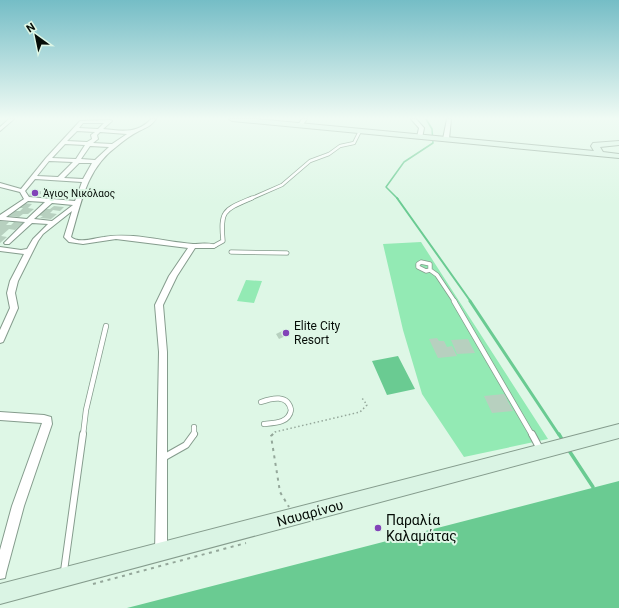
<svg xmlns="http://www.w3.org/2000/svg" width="619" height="608" viewBox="0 0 619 608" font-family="Roboto,sans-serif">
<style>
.green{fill:#93eab4}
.water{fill:#6acb92}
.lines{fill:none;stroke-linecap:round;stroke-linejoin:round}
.stream-far3{stroke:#6acb92;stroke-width:1.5}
.stream-far2{stroke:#6acb92;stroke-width:2}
.stream-far1{stroke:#6acb92;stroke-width:3}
.stream{stroke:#6acb92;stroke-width:3.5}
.building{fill:#b7d0bf}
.lane-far3-casing{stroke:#859c8d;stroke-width:4}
.lane-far2-casing{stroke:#859c8d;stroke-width:5}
.lane-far1-casing{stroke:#859c8d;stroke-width:6}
.lane-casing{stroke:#859c8d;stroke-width:8}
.street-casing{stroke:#859c8d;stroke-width:2}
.secondary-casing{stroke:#859c8d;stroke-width:2}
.path-far1{stroke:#94a79a;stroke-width:1.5;stroke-dasharray:1.5 2.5;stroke-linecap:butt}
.path{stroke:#94a79a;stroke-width:2;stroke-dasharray:3 4.5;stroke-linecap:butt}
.lane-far3{stroke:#fff;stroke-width:2.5}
.lane-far2{stroke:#fff;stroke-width:3.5}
.lane-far1{stroke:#fff;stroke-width:4.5}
.lane{stroke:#fff;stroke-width:6}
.street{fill:#fff;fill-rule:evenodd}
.secondary{fill:#daf4e4;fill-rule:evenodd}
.poi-dot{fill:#8243b8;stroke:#def7e6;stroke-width:1.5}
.labels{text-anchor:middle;stroke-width:4;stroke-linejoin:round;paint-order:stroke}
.far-poi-label{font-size:10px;fill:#060d08;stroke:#def7e6;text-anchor:start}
.poi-label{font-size:12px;fill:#060d08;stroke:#def7e6;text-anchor:start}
.near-street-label{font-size:14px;fill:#060d08;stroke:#def7e6}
.near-poi-label{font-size:14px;fill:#060d08;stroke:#def7e6;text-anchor:start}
</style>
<rect width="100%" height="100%" fill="#def7e6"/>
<path class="green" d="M421 242 548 439 464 457 422 394 403 330 383 244Z
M246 280 262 281 254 303 237 301Z"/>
<path class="water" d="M398 356 415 389 387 395 372 361Z
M619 481V608H127Z"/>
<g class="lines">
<path class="stream-far3" d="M398 199 386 187 404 162 433 143 432 129 426 119"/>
<path class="stream-far2" d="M397 198 471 302"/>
<path class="stream-far1" d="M470 301 559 435"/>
<path class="stream" d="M559 434 563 441
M568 449 593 487"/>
</g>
<path class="building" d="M41 191V194L29 196 30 193Z
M23 203 32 204 28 208 34 209 28 214H23L19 217 9 216 15 211H20L23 208H18Z
M54 206 64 207 60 211 53 210 50 213 57 214 51 219 40 218 43 216 37 215 44 209H50Z
M0 221 9 222 6 225H11L14 222 23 223 15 230 9 229 1 236 7 237 0 243Z
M286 329 290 334 279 339 276 334Z
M437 338 439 341H444L447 347 452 346 457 356 438 358 429 339Z
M468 339 475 353 457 354 451 340Z
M504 394 513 411 492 413 484 396Z"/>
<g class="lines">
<defs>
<path id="lane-far3" d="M250 199 282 185 310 161 329 154 340 146 354 143 360 131"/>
<path id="lane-far2" d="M214 246 223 241C220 210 224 210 252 198
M231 252 287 253
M421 262 430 264V270L426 271 418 267V264Z
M430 270 437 275 455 302"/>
<path id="lane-far1" d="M454 301 532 435
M261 402C272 398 288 394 291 410 289 423 275 423 264 424
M194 427V435
M83 435 86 410 106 326"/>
<path id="lane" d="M532 434 540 449
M163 458 186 445 194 434
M64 571 83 434"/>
<path id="street" d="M9 119H14L0 131V127Z
M151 119H156C150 127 147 127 139 131 131 135 123 141 116 147 86 169 81 204 71 237 78 244 95 238 104 237 133 232 164 242 193 244 201 244 212 242 217 246L214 248H195L177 276 163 305 167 352V552L165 556 161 558 157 556 155 552 159 352 155 305 169 276 188 248 116 239 83 244 69 242 64 237 72 211 43 234 38 241 18 281 15 293 18 308 4 340 3 342 0 343V330L10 308 7 293 10 281 24 254 0 251V247L21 250 27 249 33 239 48 224 32 223 9 244H5L4 243 25 222 0 220V215L24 199 20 192 0 187V183L21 189 46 158 80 121 110 120 112 121 103 129C121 131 138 134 151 119ZM83 123H104L98 129 79 128ZM77 131 95 132 91 135 92 139 87 142 67 141ZM100 132 127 134 112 144 93 143 98 139 97 135ZM65 144 85 145 76 159 52 158ZM90 146 109 147 95 160 81 159ZM49 161 73 162 58 177 37 176ZM79 163H92L83 179 64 178ZM35 179 82 182 75 201 29 197 25 191ZM28 201 45 202 27 219 6 217ZM52 203 73 205 52 221 34 219Z
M302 119H307L302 126H298V125Z
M411 119H416L424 128 422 138 417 137 419 128Z
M447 119H451L449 139 446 141 443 139Z
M0 412 44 415 51 417 52 424 24 506 6 573 5 578 0 579V550L12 506 42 423 0 420Z"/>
<path id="secondary" d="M229 119H256L594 151 591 146 593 143 619 141V145L600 147 603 152 619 154V158L232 121Z
M619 424V438L0 604V584Z"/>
</defs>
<use href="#lane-far3" class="lane-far3-casing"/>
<use href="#lane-far2" class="lane-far2-casing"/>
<use href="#lane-far1" class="lane-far1-casing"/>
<use href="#lane" class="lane-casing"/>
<use href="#street" class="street-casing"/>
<use href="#secondary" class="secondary-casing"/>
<path class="path-far1" d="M272 435 275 432 360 412 367 405 362 398"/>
<path class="path" d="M273 434 271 436 280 492 289 507
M93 584 246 543"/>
<use href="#lane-far3" class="lane-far3"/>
<use href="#lane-far2" class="lane-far2"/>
<use href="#lane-far1" class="lane-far1"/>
<use href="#lane" class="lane"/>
<use href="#street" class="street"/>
<use href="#secondary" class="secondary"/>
</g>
<linearGradient id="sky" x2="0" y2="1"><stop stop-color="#75bdc6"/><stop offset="0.58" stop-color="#f0fbf4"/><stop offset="1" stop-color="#f0fbf4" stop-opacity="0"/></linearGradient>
<rect width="619" height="204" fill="url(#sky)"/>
<g class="poi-dot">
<circle cx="35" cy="193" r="4"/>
<circle cx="286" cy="333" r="4"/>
<circle cx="378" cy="528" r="4"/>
</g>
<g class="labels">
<g class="far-poi-label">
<text x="43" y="197">Άγιος Νικόλαος</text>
</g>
<g class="poi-label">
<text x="294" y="330">Elite City<tspan x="294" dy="14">Resort</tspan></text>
</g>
<g class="near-street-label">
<text transform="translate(310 513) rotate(-15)" y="5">Ναυαρίνου</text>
</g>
<g class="near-poi-label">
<text x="386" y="525">Παραλία<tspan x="386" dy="16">Καλαμάτας</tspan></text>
</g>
</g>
<g transform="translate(36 36) rotate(327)" stroke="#def7e6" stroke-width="3" paint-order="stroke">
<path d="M0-3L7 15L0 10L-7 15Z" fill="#060d08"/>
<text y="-6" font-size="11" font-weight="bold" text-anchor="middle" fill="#060d08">N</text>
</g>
</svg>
